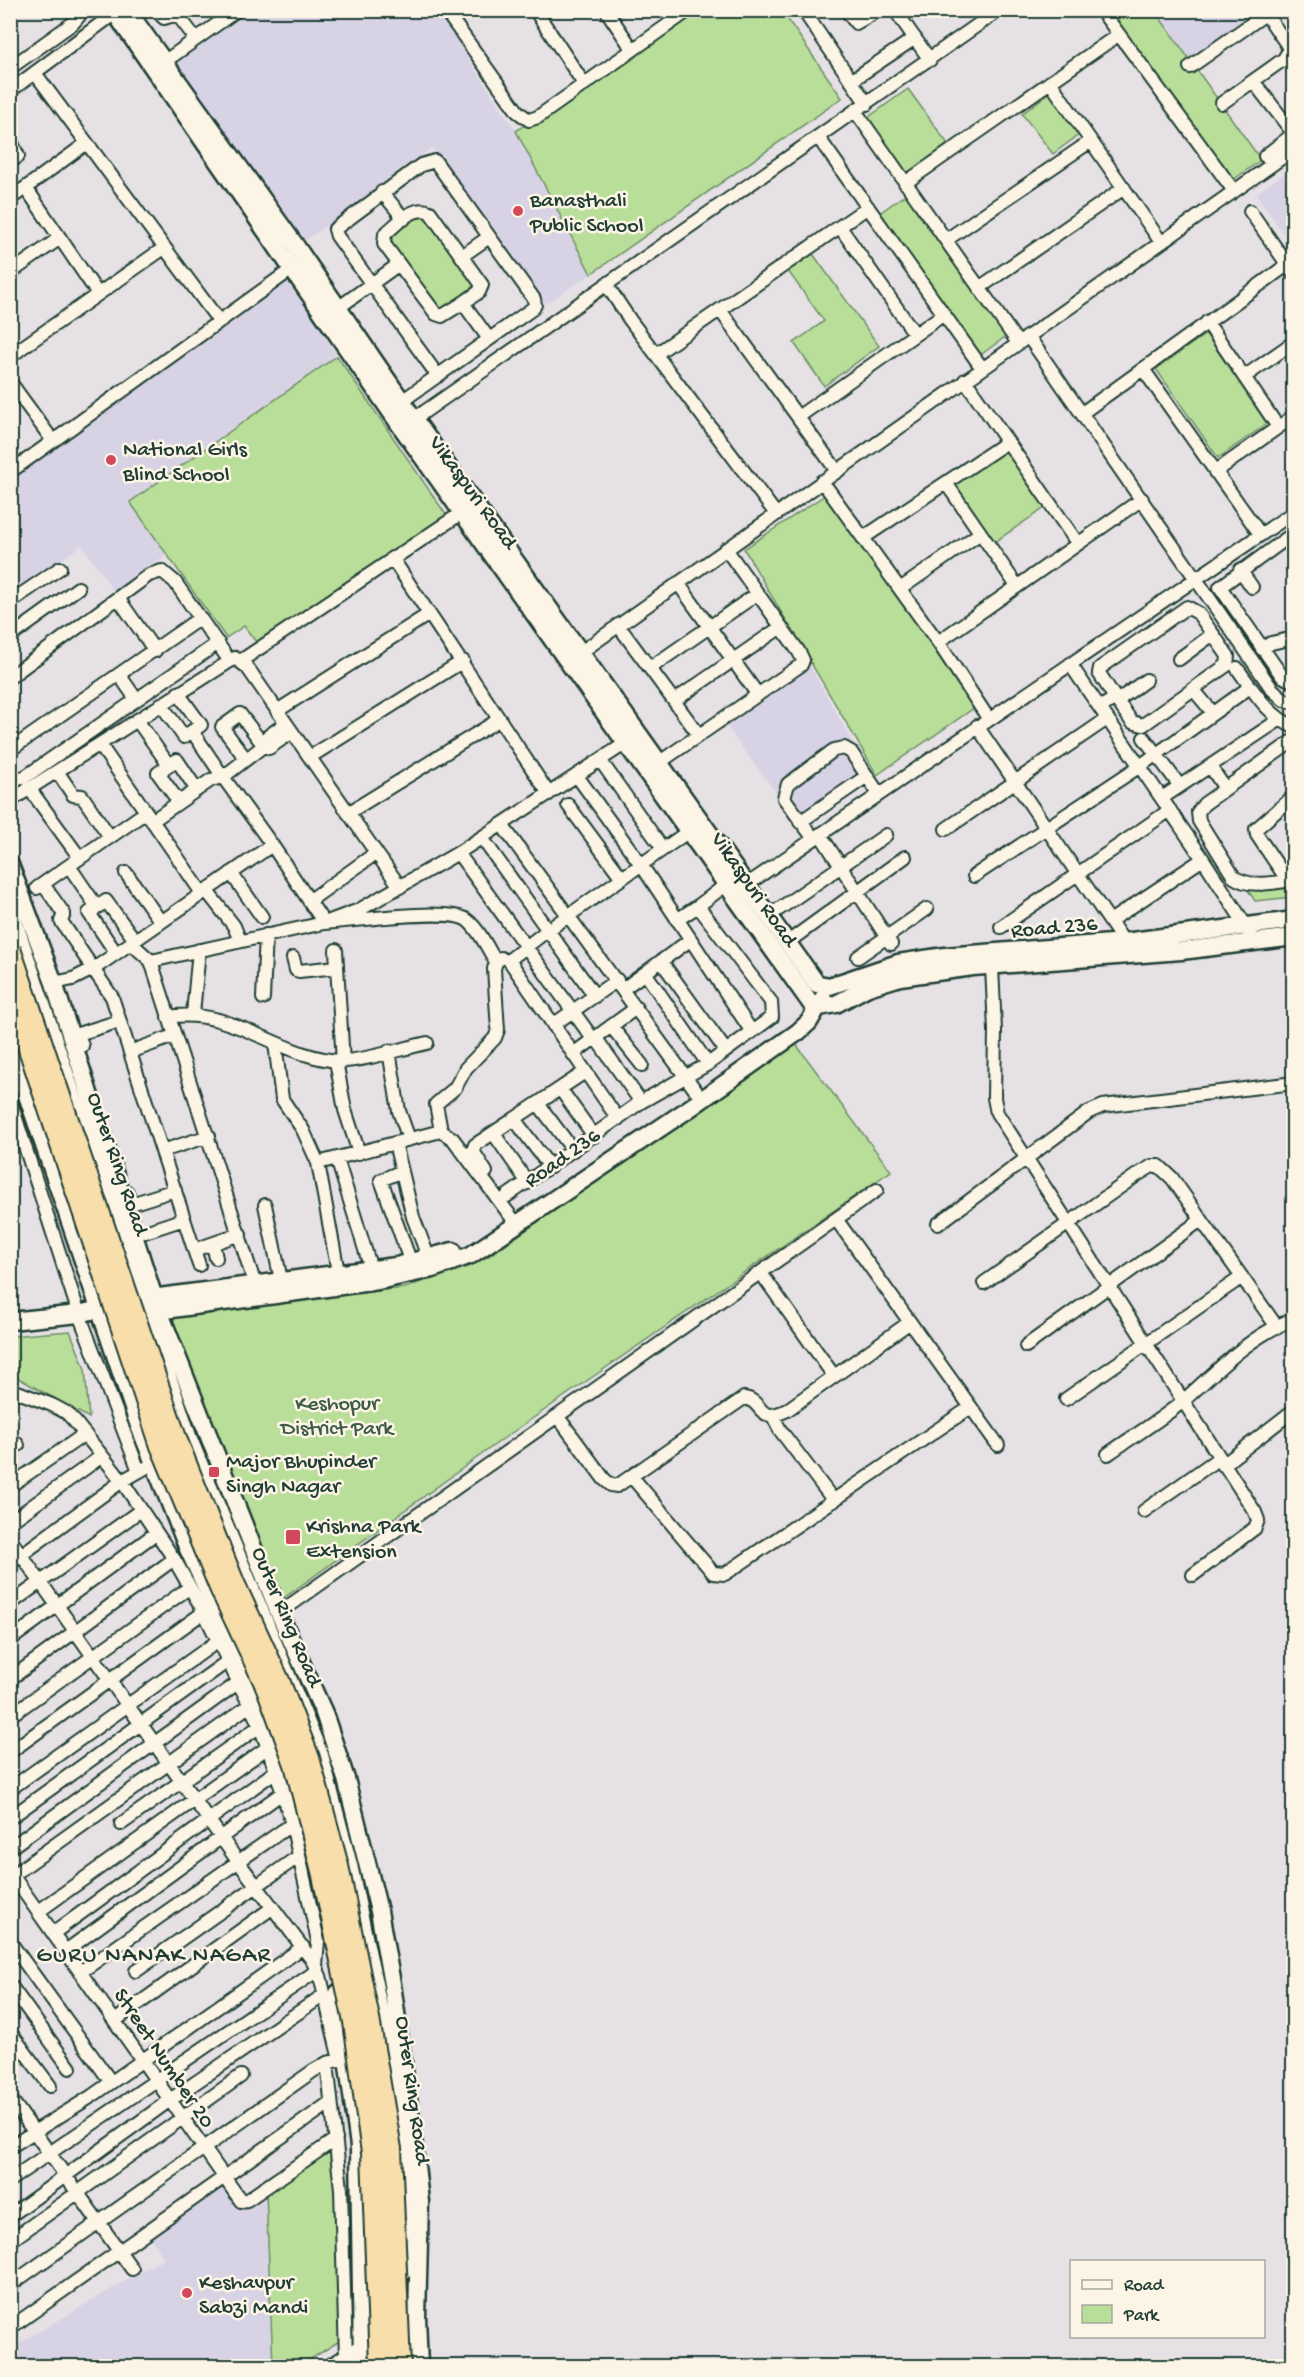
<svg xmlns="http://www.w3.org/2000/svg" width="1304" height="2377" viewBox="0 0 1304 2377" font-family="'Gochi Hand',sans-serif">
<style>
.built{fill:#d7d3e4}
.green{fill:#b9de99;stroke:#6c8e66;stroke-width:1.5}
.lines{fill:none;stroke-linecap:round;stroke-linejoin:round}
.street-casing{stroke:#1f3d34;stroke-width:16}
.secondary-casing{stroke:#1f3d34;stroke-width:21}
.street{stroke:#fcf5e5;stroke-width:12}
.secondary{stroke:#fcf5e5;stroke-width:16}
.primary-bridge-casing{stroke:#1f3d34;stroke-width:24;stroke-linecap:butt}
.primary-bridge{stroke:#f8deab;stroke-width:20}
.poi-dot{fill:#d1495b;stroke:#fcf5e5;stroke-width:2}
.labels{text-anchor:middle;stroke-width:5;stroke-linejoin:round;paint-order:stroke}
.poi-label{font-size:22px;fill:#1f3d34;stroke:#fcf5e5;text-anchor:start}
.street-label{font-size:22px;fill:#1f3d34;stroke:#fcf5e5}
.park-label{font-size:22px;fill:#3e5d48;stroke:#fcf5e5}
.neighbourhood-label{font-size:24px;letter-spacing:1.5px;fill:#1f3d34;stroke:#fcf5e5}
</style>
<rect width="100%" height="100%" fill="#e6e1e4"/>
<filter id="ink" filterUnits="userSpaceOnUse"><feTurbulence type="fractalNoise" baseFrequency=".0167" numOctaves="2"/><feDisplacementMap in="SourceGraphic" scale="12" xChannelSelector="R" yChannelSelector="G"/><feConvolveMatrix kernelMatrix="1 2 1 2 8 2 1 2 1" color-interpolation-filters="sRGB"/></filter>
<g filter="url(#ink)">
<path class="built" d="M250 11H437L516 131 591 274 546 304 432 148 305 241 175 62Z
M1153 11H1264L1190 62Z
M1293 167V247L1256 194Z
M286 280 315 318 337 356 130 502 167 555 114 592 82 545 11 596 10 476Z
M805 657 873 779 803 829 718 715Z
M224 2179 244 2206 266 2191 272 2366H11L10 2329 15 2346 164 2258 147 2232Z"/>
<path class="green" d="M689 11H782L842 98 591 274 516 131Z
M1108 11H1155L1261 160 1230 182Z
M908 89 948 144 906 174 866 119Z
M1050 92 1081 133 1053 154 1022 114Z
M910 191 1012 332 979 356 877 215Z
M425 209 479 282 440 311 386 237Z
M813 254 879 346 824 386 794 343 824 321 788 271Z
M1206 334 1268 423 1218 458 1156 369Z
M337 356 447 516 261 649 244 626 226 638 130 502Z
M1003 445 1046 507 993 543 950 482Z
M828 493 974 708 877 775 744 549Z
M1293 876V897L1255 901 1242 881Z
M795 1043 891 1171 507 1436 281 1600 170 1312 405 1288 487 1257Z
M70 1331 85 1369 89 1418 11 1374V1336Z
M335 2147 341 2340 300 2366H273L266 2191Z"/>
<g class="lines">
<defs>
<path id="street" d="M156 10 164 18 177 14 196 39
M445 10 518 112 529 120 538 117 689 10
M535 10 584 84
M606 10 633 50
M803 10 867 104
M846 10 856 23 879 10
M895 10 930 60
M1101 10 1234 191
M164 62 237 10
M1190 67 1271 10
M10 68 73 23 79 16 78 10
M35 73 219 321
M851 81 915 38
M1253 81 1294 134
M1050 82 1161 242
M10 91 119 10
M1222 103 1284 59 1288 52V46L1266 14
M856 112 1018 343
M818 137 982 368
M10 139 18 156 10 163
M1265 156 1292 135
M905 183 1118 35
M26 188 98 294
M382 192 404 219
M10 199 87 143
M1250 211 1294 274
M840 227 915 334
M946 240 1091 141
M462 256 489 237
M10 273 60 238
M606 284 630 320 776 514
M979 288 1124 188
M463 303 442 316 436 314 384 244 385 234C397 224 414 204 430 212L482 285 479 292 463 303 489 339
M338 308 399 264
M720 310 837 471
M1207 322 1278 427
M1028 336 1272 689 1284 700 1294 703
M10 341 18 351
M656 354 868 207
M10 356 164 248
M1143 369 1260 534
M1244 377 1294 342
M965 380 1078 544
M10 382 53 441
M402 401 532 309 535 305 534 299 435 161 421 165 335 229 337 236 438 376
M1082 413 1287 265
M798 417 944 314
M407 424 999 10
M10 472 299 264
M1215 472 1294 416
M822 481 938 642 988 718
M946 483 1017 586
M1294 533 1220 587 1282 676 1294 682
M863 538 1007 442
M392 558 549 794
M1240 570 1252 587
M678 583 758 695
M900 589 979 534
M118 598 155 651
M10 602 60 568
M618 625 699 735
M10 637 78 588
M938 642 1142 499
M1262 649 1271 643 1294 638
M574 657 1294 149
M1179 659 1213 634
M242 660 463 512
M1070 664 1203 859 1246 926 1253 942
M650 668 757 594
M1237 668C1254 691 1267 715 1294 727
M120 676 136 699
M10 677 149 575 162 571 175 582 229 660
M1198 695 1213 713
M674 701 781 627
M1117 701 1146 680
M161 704 184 737 201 725 178 693
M1100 708 1115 698 1132 722 1143 725 1227 665 1228 656 1198 613 1187 607 1100 668 1099 673 1115 698
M277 711 429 614
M137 720 168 764
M286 723 263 740 269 748 292 732
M977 726 1124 942
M192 731 223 777 266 744
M1144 738 1180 786
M1294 740 1204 804 1198 812 1199 821 1234 877C1251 889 1274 882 1294 880
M100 745 202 893
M10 750 200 618
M310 757 463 661
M246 759 222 727 240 714 264 746
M600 760 663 849
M660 762 801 665 803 660 799 652 726 549
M1210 766 1222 784
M57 771 73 795 82 796 110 837
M577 776 642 866 752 1032
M10 780 25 777 218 643
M29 788 80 858
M1162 798 1279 720
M10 801 235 658 247 667 400 887
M179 802 158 773 177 760 197 790
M568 805 622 878
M348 813 500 719
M152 821 211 780 223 777 272 845 324 923C351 921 449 907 467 920 479 929 488 949 496 962
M800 822 867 776
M502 825 696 1091
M946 829 1107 719
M820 834 891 944
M482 838 595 996
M814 839 784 798 788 784 834 750 844 748 851 752 879 794
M458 853 593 1039
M69 866 97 907
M126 873 161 922
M231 873 262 917
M974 876 1140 766 1250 687
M1288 881 1257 835 1256 829 1294 796
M43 884 64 914 61 921 112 997 199 1265
M37 888 146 812
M206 890 234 926 240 941
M739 890 1294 512
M309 901 376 853
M698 906 727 884
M769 916 886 835
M1110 921 1203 859
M1001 927 1170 810
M788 942 905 857
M131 943 151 961 257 1291
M336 950 343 1062
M116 953 89 913 106 901 135 940
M858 957 927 909
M293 958 296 970 299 971 337 967
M151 961 324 923 359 910 458 853 626 743
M661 961 726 1051
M992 967 995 1030 994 1098 997 1113 1255 1512 1258 1520 1255 1528 1193 1575
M646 974 708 1064
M54 983 73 979 95 968 272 845
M623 989 690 940
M263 998 266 935
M193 1014 199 950
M168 1017C232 1006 279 1058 341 1061 361 1062 404 1048 427 1043
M553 1025 617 980
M611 1026 642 1065
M595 1037 641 1102
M275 1043 282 1099 303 1130 318 1163 338 1272
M82 1046 78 1034 120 1021
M389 1051 399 1111 409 1139
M130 1052 174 1036
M573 1054 636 1008
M336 1061 345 1110 359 1153
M561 1090 594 1136
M10 1100 79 1314 139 1471
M539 1105 573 1150
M618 1119 509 960 548 930 689 831
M515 1120 550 1167
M441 1131 436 1104 455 1088 466 1068 495 1038 498 1030 494 969 496 962 501 958
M494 1134 528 1183
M395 1143 413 1217 429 1259
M162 1151 209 1136
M337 1159 371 1269
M318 1163 441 1131 453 1139 512 1218
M400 1172 381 1180 411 1263
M486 1172 473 1151 475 1145 585 1072
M127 1192 131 1204 175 1190
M507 1196 641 1102 708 1064 772 1017 771 1002 698 906 677 920
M265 1205 281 1280
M836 1219 998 1445
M938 1224 1089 1112 1103 1106 1294 1083
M145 1232 184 1219
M213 1244 216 1258
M194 1250 240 1234
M761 1273 834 1376
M984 1283 1137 1175 1152 1166H1159L1172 1178 1277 1327
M1026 1346 1201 1220
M10 1389 52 1405 67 1413 76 1423 122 1481 174 1559 204 1612 260 1726 276 1771 292 1824 318 1941 316 1966
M1066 1399 1242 1277
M773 1416 780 1430 834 1501
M558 1417 604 1479 611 1485 617 1486 744 1398C765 1401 756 1425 787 1410L910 1322
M10 1438 18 1445 10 1450
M1108 1454C1133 1436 1161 1420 1183 1401 1217 1371 1250 1335 1294 1319
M1223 1465 1294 1410
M632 1477 710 1569 713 1573 725 1574 971 1407
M10 1486 85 1434
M1144 1511 1219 1458
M10 1522 102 1456
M10 1539 237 1860 312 1960 320 1976 340 2060
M10 1563 122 1481 145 1468
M10 1604 141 1510
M279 1613 877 1190
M10 1640 156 1533
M10 1679 174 1559
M10 1716 190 1587
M10 1752 204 1612
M10 1789 218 1641
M10 1818 228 1661
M121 1824 260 1726
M10 1848 239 1682
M10 1872 241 2201 247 2200 336 2139
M13 1875 250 1705
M39 1911 268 1747
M55 1932 276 1771
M10 1942 111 2082
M67 1950 282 1793
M82 1971 292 1824
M136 1971 299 1856
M10 1985 70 2068
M116 2020 272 1908
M10 2032 50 2086
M327 2063 341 2189 346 2358
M10 2098 132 2269
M10 2147 92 2096 303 1947
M10 2180 318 1970
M10 2216 170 2100 324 1995
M10 2241 241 2076
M10 2285 313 2071 327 2063 347 2058
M10 2328 331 2102"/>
<path id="secondary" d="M113 10 402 428 812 1005 819 1007 836 1004 868 987 900 977 973 967 1181 951 1294 937
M127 10 293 242 414 419 817 984 830 986 898 963 945 956 1124 942 1294 920
M10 865 54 983 154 1298 279 1613 324 1713 346 1779 379 1911 392 1984 411 2119 420 2202 417 2317 419 2366
M10 910 189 1439 320 1755 349 1865 381 2017 403 2146 405 2270
M10 1045 138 1423 188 1549 268 1718 299 1816
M144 1299 396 1266 453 1251
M150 1312 378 1281 433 1269 471 1255 687 1110 798 1032 809 1022 823 998
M10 1321 79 1314 99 1309
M338 1993 359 2146 362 2366
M333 2366 362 2347"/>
</defs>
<use href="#street" class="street-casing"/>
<use href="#secondary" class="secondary-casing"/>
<use href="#street" class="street"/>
<use href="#secondary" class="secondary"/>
<defs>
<path id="primary-bridge" d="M10 949 177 1441 234 1583 280 1683 309 1758 338 1866 369 2019 391 2149 400 2366
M10 992 161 1446 220 1588 267 1688 295 1764 322 1871 354 2022 372 2153 380 2366"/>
</defs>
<use href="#primary-bridge" class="primary-bridge-casing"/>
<use href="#primary-bridge" class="primary-bridge"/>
</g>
</g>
<g class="poi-dot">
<circle cx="518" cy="211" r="6"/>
<circle cx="111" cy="460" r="6"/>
<rect x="208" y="1466" width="12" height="12" rx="3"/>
<rect x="285" y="1529" width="16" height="16" rx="3"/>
<circle cx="187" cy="2293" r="6"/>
</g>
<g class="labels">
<g class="poi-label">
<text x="530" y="206">Banasthali<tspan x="530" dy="25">Public School</tspan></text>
<text x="123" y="455">National Girls<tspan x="123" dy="25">Blind School</tspan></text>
<text x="226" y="1467">Major Bhupinder<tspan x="226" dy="25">Singh Nagar</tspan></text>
<text x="306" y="1532">Krishna Park<tspan x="306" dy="25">Extension</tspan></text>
<text x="199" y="2288">Keshavpur<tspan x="199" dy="25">Sabzi Mandi</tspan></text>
</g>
<g class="street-label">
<text transform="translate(475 491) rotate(54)" y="8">Vikaspuri Road</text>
<text transform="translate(756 888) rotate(55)" y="8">Vikaspuri Road</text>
<text transform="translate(1054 925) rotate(-5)" y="8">Road 236</text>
<text transform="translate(561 1156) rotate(-35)" y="8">Road 236</text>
<text transform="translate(120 1163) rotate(71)" y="8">Outer Ring Road</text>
<text transform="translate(289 1616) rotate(67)" y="8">Outer Ring Road</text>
<text transform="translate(166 2057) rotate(56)" y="8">Street Number 20</text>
<text transform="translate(415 2090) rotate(82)" y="8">Outer Ring Road</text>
</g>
<g class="park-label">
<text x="337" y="1409">Keshopur<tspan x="337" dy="25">District Park</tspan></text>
</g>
<g class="neighbourhood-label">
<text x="154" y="1961">GURU NANAK NAGAR</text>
</g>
</g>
<rect width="1304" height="2377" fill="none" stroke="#fcf5e5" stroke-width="36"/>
<rect x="18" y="18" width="1268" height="2341" fill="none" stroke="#1f3d34" stroke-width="2" filter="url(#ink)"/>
<rect x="1070" y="2260" width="195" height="78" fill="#fcf5e5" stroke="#a4ab9e" stroke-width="1.5"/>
<rect x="1082" y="2280" width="30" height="9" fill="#fcf5e5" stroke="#a4ab9e" stroke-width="1.5"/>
<text x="1124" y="2290" font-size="18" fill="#1f3d34">Road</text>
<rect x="1082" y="2305" width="30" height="18" fill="#b9de99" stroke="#a4ab9e" stroke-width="1.5"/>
<text x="1124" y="2320" font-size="18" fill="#1f3d34">Park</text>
</svg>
